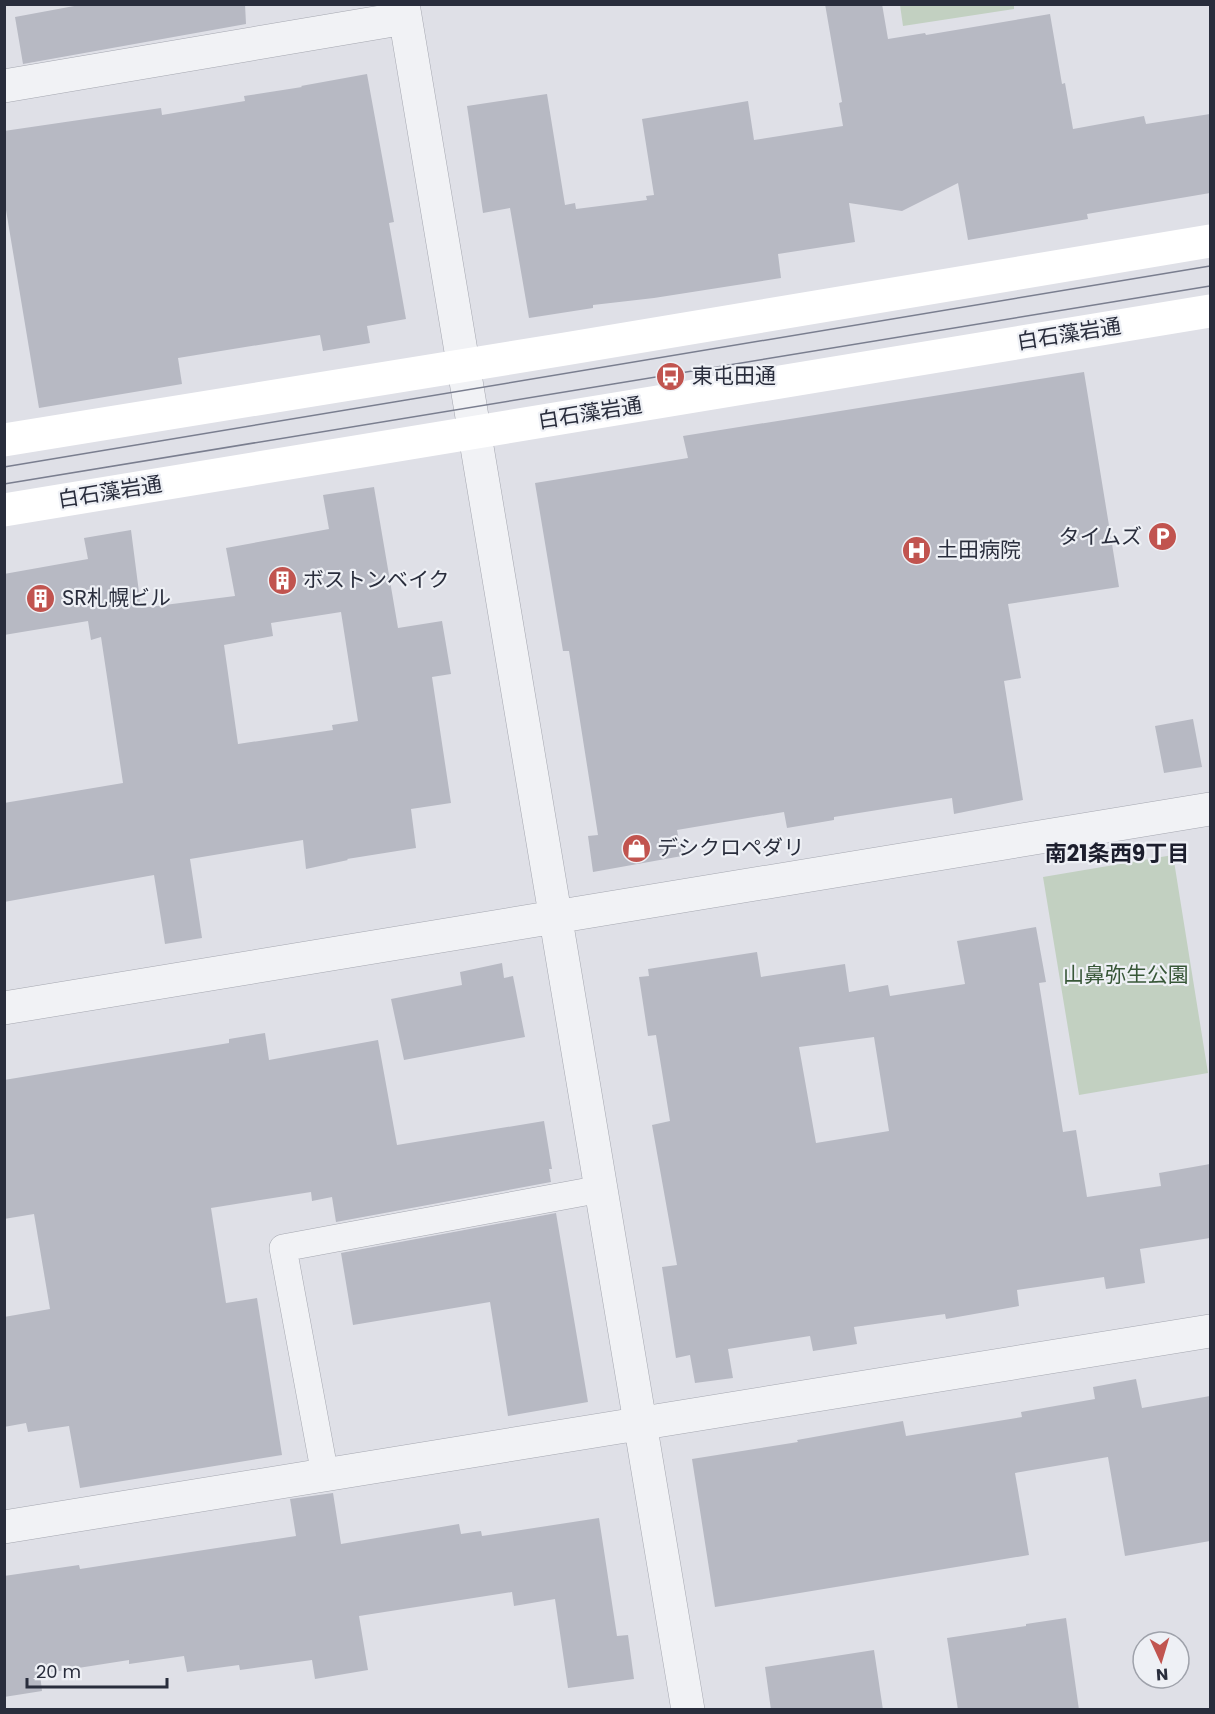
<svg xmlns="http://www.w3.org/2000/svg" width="1215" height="1714" viewBox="0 0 1215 1714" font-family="Poppins,'Noto Sans JP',sans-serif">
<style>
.green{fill:#c2d0c1}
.building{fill:#b7b9c3;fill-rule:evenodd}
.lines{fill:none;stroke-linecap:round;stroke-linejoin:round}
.lane-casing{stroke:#a5a7b0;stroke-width:28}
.street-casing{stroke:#a5a7b0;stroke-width:34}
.lane{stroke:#f1f2f5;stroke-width:27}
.street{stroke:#f1f2f5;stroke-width:33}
.secondary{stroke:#fff;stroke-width:33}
.tram{stroke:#7a7e8f;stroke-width:1.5}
.labels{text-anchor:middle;stroke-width:4.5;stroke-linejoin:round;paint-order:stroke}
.street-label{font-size:21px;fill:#292d3c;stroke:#eef0f5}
.poi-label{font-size:21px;fill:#292d3c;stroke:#eef0f5;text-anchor:start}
.park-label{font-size:21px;fill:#385738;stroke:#eef0f5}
.neighbourhood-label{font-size:22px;font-weight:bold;fill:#1c1e2d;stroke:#eef0f5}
</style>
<rect width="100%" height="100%" fill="#dfe0e7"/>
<path class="green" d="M1014 5V9L903 26 900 5Z
M1173 855 1208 1073 1079 1095 1043 877Z"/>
<path class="building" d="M85 4H245L246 24 23 64 15 17Z
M825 4H882L888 39 925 33 926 35 1050 14 1062 84 1065 83 1073 129 1144 116 1146 124 1210 114V193L1087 214 1088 219 968 240 958 183 902 211 849 203 855 242 778 254 781 278 654 298 593 305V308L529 318 510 208 483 213 467 106 547 94 565 205 575 203 576 209 647 200 646 196 654 195 642 119 748 101 754 140 843 126 839 103 842 102Z
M367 74 394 222 389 223 406 319 367 326 370 343 323 351 320 335 178 358 182 384 39 408 4 198V131L161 108 162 115 245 101 244 96 302 87 301 86Z
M1084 372 1119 587 1008 604 1021 678 1004 681 1023 800 954 814 952 798 834 817V820L787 828 784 812 677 830 682 856 593 872 588 836 598 835 569 651H563L535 483 688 458 683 436Z
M374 487 398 628 442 621 451 674 432 677 451 803 411 809 416 848 347 859 348 860 306 869 303 840 190 859 202 938 165 944 154 875 4 902V803L123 783 101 637 91 640 88 621 4 635V574L88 559 84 538 131 530 141 608 235 596 226 548 329 529 323 495ZM341 612 358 721 332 725 333 730 238 744 224 645 273 636 271 623Z
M1193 719 1202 767 1164 773 1155 726Z
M1036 927 1046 982 1039 983 1063 1132 1076 1130 1087 1197 1161 1186 1159 1173 1210 1164V1238L1140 1249 1145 1283 1106 1289 1104 1277 1017 1290 1019 1306 946 1319 945 1314 854 1327 857 1344 813 1351 810 1336 728 1349 733 1378 695 1383 690 1355 676 1358 662 1267 677 1265 652 1125 670 1121 656 1035 648 1036 639 977 649 976 648 969 757 952 761 977 845 964 849 992 888 985 890 996 965 984 957 941ZM874 1037 889 1131 816 1143 799 1047Z
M502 963 504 978 513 976 525 1037 404 1060 391 999 462 985 460 972Z
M265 1033 269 1060 378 1040 397 1145 544 1121 552 1169H549L551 1182 336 1222 332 1197 312 1201 311 1192 211 1208 226 1303 257 1298 282 1455 80 1488 69 1426 28 1432 26 1423 4 1427V1317L50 1309 34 1214 4 1219V1080L229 1043V1039Z
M556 1213 588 1402 508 1416 490 1302 353 1325 341 1253Z
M1136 1379 1142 1408 1210 1396V1541L1125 1556 1108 1457 1015 1473 1029 1555 715 1607 692 1459 798 1442 797 1440 903 1421 906 1436 1022 1417 1021 1412 1095 1399 1093 1387Z
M333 1493 341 1544 459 1524 461 1534 481 1531 482 1536 599 1518 617 1636 628 1635 634 1679 568 1688 555 1599 514 1606 512 1592 359 1616 368 1670 315 1679 312 1660 240 1670 239 1665 187 1672 184 1656 129 1664V1660L40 1674 42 1691 4 1697V1576L79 1565 80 1569 296 1536 290 1499Z
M1066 1618 1079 1710H958L947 1638 1026 1626V1624Z
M874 1650 883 1710H771L765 1667Z"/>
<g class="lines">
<defs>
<path id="lane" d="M325 1475 283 1248 601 1189"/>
<path id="street" d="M403 4 688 1710
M4 86 405 18
M4 1008 1210 809
M4 1527 1210 1331"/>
</defs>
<use href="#lane" class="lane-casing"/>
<use href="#street" class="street-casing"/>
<use href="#lane" class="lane"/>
<use href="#street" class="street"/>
<path class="secondary" d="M4 440 565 349 1210 241
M4 510 1210 311"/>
<path class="tram" d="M4 467 1210 266
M4 484 1210 286"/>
</g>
<defs>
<symbol id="bus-disc" viewBox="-11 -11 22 22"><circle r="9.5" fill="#c1544f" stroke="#eef0f5"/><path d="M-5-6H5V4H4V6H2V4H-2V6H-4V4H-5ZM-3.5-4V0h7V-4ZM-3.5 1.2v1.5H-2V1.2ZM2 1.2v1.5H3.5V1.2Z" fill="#fff"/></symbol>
<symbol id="parking-disc" viewBox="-11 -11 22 22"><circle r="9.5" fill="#c1544f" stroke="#eef0f5"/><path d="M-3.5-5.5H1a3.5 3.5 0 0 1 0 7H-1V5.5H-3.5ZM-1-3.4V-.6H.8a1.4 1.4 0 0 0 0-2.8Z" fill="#fff"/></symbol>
<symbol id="hospital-disc" viewBox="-11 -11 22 22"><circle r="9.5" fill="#c1544f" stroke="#eef0f5"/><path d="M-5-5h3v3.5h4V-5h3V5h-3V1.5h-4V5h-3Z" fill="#fff"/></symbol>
<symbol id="building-disc" viewBox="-11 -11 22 22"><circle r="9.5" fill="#c1544f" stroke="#eef0f5"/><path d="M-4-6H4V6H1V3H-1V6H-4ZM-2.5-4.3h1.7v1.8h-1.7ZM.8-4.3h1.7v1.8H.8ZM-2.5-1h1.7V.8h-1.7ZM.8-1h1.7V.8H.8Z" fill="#fff"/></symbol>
<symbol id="shop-disc" viewBox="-11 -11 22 22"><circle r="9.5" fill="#c1544f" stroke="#eef0f5"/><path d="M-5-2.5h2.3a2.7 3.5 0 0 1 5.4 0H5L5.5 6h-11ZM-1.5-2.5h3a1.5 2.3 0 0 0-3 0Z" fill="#fff"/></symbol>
</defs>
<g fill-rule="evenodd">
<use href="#bus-disc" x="654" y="360" width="33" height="33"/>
<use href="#parking-disc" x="1146" y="520" width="33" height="33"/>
<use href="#hospital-disc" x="900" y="534" width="33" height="33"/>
<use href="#building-disc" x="266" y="564" width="33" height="33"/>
<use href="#building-disc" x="24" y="582" width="33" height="33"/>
<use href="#shop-disc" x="620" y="832" width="33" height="33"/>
</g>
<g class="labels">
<g class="street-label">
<text transform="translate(1069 334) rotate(-9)" y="7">白石藻岩通</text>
<text transform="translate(590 413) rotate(-9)" y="7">白石藻岩通</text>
<text transform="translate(110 492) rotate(-9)" y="7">白石藻岩通</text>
</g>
<g class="poi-label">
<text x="692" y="383">東屯田通</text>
<text x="1142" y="544" text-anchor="end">タイムズ</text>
<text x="937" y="557">土田病院</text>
<text x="303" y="587">ボストンベイク</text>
<text x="62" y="605">SR札幌ビル</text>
<text x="657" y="855">デシクロペダリ</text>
</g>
<g class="park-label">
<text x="1126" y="982">山鼻弥生公園</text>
</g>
<g class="neighbourhood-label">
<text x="1117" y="861">南21条西9丁目</text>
</g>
</g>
<rect width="1215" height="1714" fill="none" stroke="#292d3c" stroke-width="12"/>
<g transform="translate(1161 1660) rotate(176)"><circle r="28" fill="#eef0f5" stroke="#9fa2ab" stroke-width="1.5"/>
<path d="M0-4.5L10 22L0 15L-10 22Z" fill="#c1544f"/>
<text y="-9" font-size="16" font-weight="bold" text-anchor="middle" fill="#292d3c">N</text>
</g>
<path d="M27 1678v9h140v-9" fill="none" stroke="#292d3c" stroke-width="3"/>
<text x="36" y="1678" font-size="18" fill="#292d3c" stroke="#eef0f5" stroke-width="4.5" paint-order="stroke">20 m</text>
</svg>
